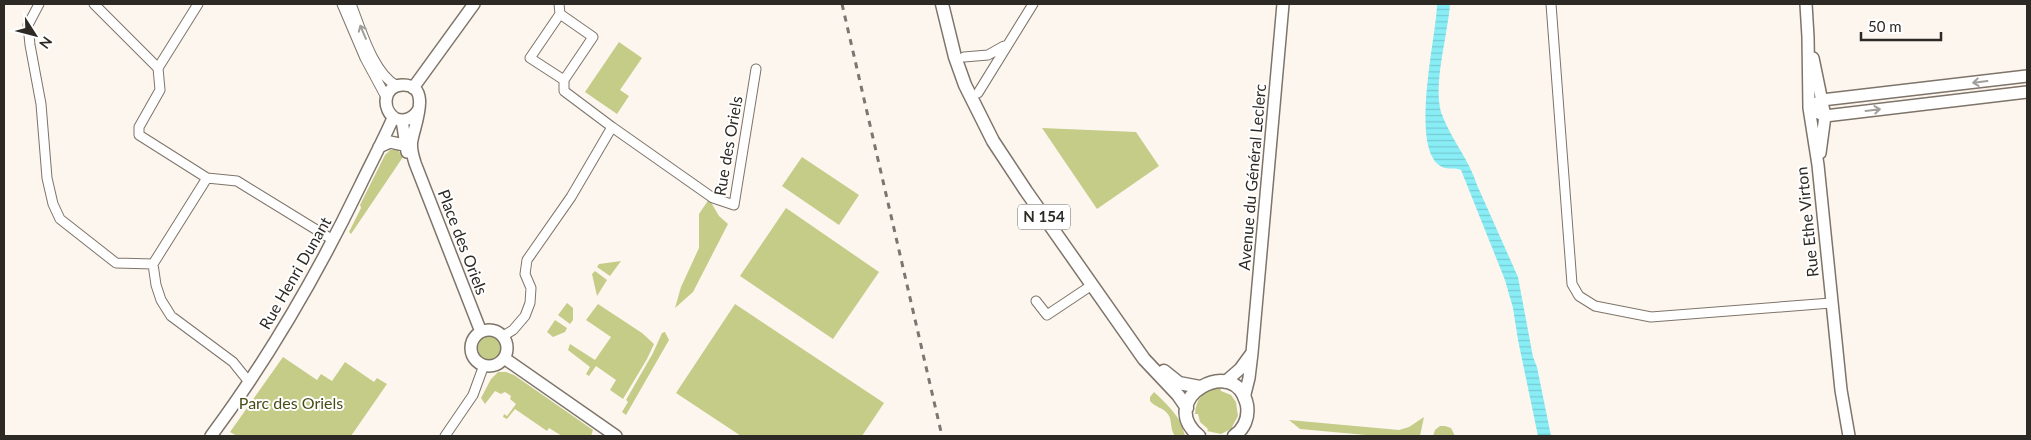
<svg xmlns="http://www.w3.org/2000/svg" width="2031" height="440" viewBox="0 0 2031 440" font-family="Lato,sans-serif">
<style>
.green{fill:#c5cc88}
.water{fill:url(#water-rules)}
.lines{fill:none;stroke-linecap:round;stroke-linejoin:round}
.street-casing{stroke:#7e7469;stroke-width:11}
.secondary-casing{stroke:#7e7469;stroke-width:14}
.primary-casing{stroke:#7e7469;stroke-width:15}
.street{stroke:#fff;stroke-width:9}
.secondary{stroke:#fff;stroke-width:11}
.primary{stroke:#fff;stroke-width:12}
.rail{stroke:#7b7670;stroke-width:3;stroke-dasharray:6 6;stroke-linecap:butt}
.oneway{stroke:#a09f9c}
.labels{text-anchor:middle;stroke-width:4;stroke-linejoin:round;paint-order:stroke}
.shield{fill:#fff;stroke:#6c6966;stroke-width:1}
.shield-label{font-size:15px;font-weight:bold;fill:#2d2924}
.street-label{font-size:16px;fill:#2d2924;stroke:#fff}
.park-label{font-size:16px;fill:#494d18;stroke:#fff}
</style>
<defs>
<pattern id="water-rules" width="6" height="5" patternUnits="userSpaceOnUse" patternTransform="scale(1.25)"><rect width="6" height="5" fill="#89edf5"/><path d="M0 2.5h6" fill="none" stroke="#77cbd2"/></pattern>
</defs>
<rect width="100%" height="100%" fill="#fdf6ef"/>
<path class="green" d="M619 42 642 58 620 90 629 96 617 114 585 92Z
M1042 128 1136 132 1159 166 1097 209Z
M390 150H398L403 157 351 234 349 232 361 208 360 205 385 155Z
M802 157 859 195 839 225 782 186Z
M709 199 719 216 728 224 693 292 675 308 681 287 699 248V214Z
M786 208 879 272 833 339 740 276Z
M621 261 610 276 597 267 599 264Z
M595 271 607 280 597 296 592 274Z
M567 303 573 308V320L570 324 558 315Z
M598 304 642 333 654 344 647 359 623 399 610 390 616 380 596 366 589 376 586 374 590 367 568 350 570 344 595 360 611 337 586 320Z
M735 304 884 403 862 436H741L676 393Z
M555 320 567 328 565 332 553 337 547 332Z
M665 332 669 340 626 415 622 412 628 402 626 400 653 353 662 333Z
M478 348a12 12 0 1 1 24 0a12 12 0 1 1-24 0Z
M283 357 317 380 321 374 332 381 345 362 374 382 377 378 387 384 351 436H237L230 432Z
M498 372H506L514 375 593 430 591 436H562L549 428 547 431 515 409 507 419 503 417 504 414 507 416 516 404 510 399 511 396 505 392 501 394 495 391 485 404 481 398 491 379Z
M1216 388H1220L1221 391 1231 395 1236 402 1238 416 1232 427 1233 428 1221 434 1207 431 1208 429 1200 422 1198 414H1195C1196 400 1202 391 1216 388Z
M1154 392C1167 404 1182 418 1185 436H1175C1169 428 1173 419 1167 413 1163 408 1155 407 1150 401V397Z
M1424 417 1420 436H1377L1300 429 1289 420 1399 430 1409 427Z
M1440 426H1445L1451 428 1455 436H1433L1435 430Z"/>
<path class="water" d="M1437 4H1450C1448 34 1433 84 1441 112 1450 138 1469 159 1477 185L1518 277 1533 357 1537 367 1551 436H1538L1518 340 1513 308 1505 280 1461 170C1455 167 1448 170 1442 167 1408 151 1437 34 1437 4Z"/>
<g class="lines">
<defs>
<path id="street" d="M39 4 28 25 30 45 41 104 47 178 53 204 60 219 116 263 153 264 207 178 237 181 333 240
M94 4 158 68 160 90 139 127V135L207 178
M342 4 365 58 386 97
M351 4C361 29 373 73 397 86
M559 4 560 14
M1551 4 1572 284 1579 296 1595 306 1651 317 1831 303
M560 14 593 37 564 80 530 58Z
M964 57 988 55 1004 46
M158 68 198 4
M564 80V91L612 127
M978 93 1033 4
M153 264 156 285 161 300 171 316 233 362 249 382
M1036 301 1047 315 1092 285
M503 336 513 330 525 316 530 303 531 288 525 274 527 260 571 197 612 127 713 198 734 205 756 69
M445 436 473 395 484 365"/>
<path id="secondary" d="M1806 4 1808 37 1809 108 1818 165 1841 390 1849 436
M1813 58 1825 116 1820 153
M413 88 474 4
M1809 108 1822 100 2027 76
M1809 108 1825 116 2027 92
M419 109C414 118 406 122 396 119 381 110 383 86 402 85 433 84 414 126 412 140 410 148 413 156 415 163L481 332
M402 120 407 152
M379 147 390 142 404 145
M471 348a18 18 0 1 1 36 0a18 18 0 1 1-36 0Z
M504 358 616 436
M1225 382 1240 369 1251 354
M1244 398 1249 378 1252 353 1283 4
M211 436C269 358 318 273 360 186 371 163 383 141 393 118"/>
<path id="primary" d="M942 4 955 57 965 85 993 141 1026 191 1144 359 1178 395 1187 408
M1164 371 1179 383 1200 387
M1199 436C1154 399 1236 352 1247 405 1249 418 1244 429 1234 436"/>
</defs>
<use href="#street" class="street-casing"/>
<use href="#secondary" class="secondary-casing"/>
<use href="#primary" class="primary-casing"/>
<use href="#street" class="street"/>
<use href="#secondary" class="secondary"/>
<use href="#primary" class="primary"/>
<path class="rail" d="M842 4 942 436"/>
</g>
<defs><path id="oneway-shaft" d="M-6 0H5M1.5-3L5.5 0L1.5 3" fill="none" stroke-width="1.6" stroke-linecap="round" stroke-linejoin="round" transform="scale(1.25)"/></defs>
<g class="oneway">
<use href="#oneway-shaft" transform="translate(363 32) rotate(-113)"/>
<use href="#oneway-shaft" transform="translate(1980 82) rotate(173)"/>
<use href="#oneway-shaft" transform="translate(1873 110) rotate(-7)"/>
</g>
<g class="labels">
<rect class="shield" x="1018" y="204.5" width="52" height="25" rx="4"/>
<g class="shield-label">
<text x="1044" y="222">N 154</text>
</g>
<g class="street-label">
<text transform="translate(728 146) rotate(-80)" y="6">Rue des Oriels</text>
<text transform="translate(1252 177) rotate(-85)" y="6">Avenue du Général Leclerc</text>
<text transform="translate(1807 222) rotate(-96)" y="6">Rue Ethe Virton</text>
<text transform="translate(463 242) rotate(69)" y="6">Place des Oriels</text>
<text transform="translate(295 273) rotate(-60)" y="6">Rue Henri Dunant</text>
</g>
<g class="park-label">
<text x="291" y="409">Parc des Oriels</text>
</g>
</g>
<rect width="2031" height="440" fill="none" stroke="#2d2924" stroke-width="10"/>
<g transform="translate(35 35) rotate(126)" stroke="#ffffff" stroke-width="4" paint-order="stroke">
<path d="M0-4L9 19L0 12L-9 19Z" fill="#2d2924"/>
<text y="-8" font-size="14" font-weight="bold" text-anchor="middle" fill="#2d2924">N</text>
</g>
<path d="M1861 32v8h80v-8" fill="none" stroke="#2d2924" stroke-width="2.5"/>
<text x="1868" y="32" font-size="15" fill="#2d2924" stroke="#ffffff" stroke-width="4" paint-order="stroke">50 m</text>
</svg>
